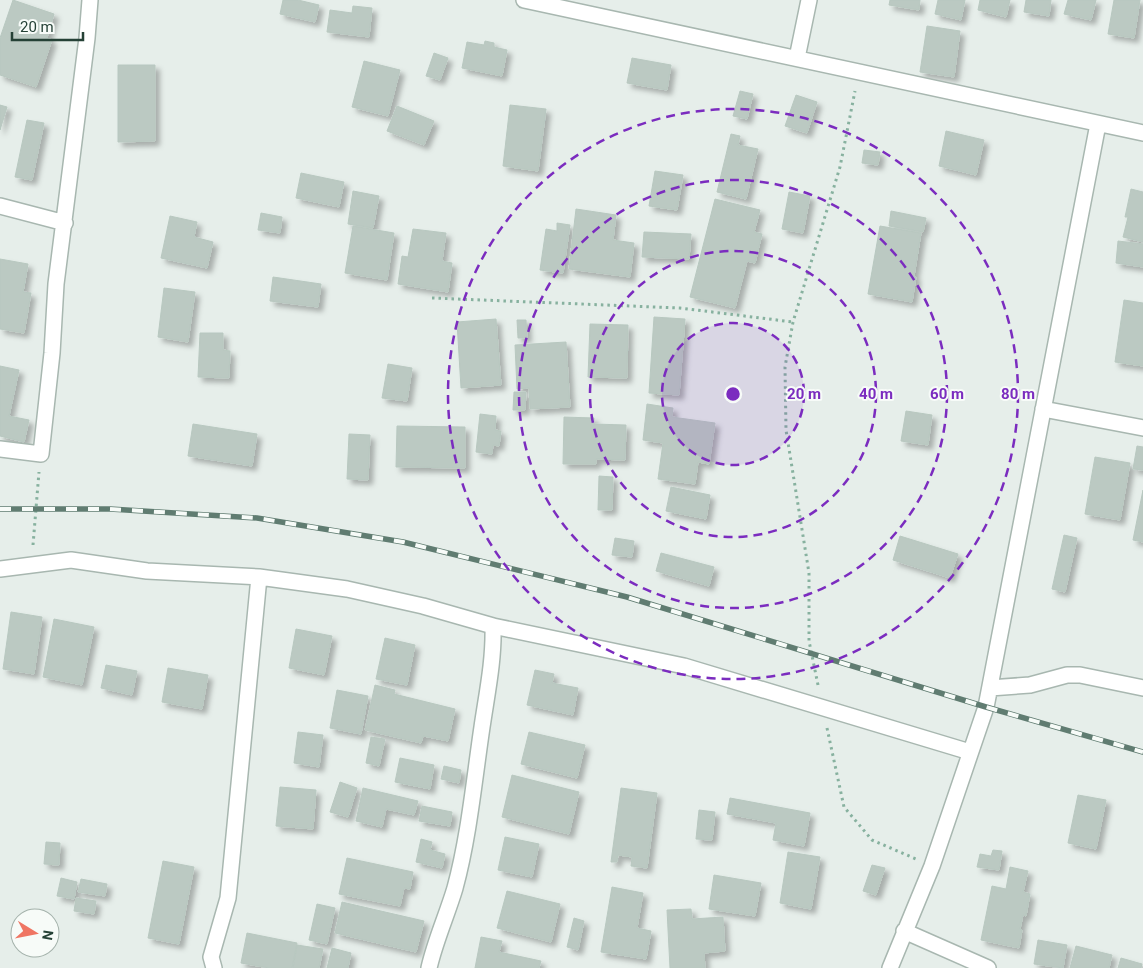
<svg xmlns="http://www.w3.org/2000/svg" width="1143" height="968" viewBox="0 0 1143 968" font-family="Roboto,sans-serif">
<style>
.building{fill:#bbc9c2;stroke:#b8c8c0;filter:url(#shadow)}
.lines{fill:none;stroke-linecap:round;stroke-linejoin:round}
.minor-casing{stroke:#a8b7b0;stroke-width:18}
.path{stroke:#87b19f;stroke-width:3;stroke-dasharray:2.5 4;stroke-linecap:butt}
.minor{stroke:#fff;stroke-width:15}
.rail-casing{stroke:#607c71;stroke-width:5.5}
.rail{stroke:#f7fbf8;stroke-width:4;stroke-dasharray:11;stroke-linecap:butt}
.ring{fill:none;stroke:#7b2cbf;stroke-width:2.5;stroke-dasharray:9 6}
.centre{fill:#7b2cbf;stroke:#f7fbf8;stroke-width:2.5}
.ring-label{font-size:15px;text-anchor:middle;font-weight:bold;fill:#7b2cbf;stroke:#f7fbf8;stroke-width:4;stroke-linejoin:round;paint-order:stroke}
</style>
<defs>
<filter id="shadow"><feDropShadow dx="4.5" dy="4.5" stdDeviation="2.5" flood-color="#0004"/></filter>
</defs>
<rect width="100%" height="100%" fill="#e6eeea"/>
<path class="building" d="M13 0 54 14 47 38 52 40 36 87 0 75V38Z
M283 0H298L319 5 315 22 280 14Z
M890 0H920L919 10 889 5Z
M938 0H965L961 20 935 14Z
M980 0H1010L1006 17 978 10Z
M1026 0H1051L1049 16 1024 12Z
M1068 0H1096L1091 20 1064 14Z
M1114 0H1140L1134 38 1108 34Z
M353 6 372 8 369 37 327 32 330 10 352 13Z
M927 26 960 31 954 77 920 72Z
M485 41 494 43V47L507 50 502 76 462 68 467 42 484 45Z
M434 53 448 58 440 80 426 76Z
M632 58 671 65 667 90 627 83Z
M364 61 400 70 388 116 352 107Z
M118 65H155V141L118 142Z
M740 91 753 94 747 119 733 116Z
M796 95 817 102 807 133 785 126Z
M0 105 7 107 0 130Z
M510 105 546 109 538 171 503 166Z
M397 106 434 121 424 145 387 131Z
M27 120 44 123 32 180 15 177Z
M946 131 984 140 976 175 939 166Z
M731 134 740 136 738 145 758 149 746 199 717 192Z
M864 150 880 152 878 165 862 163Z
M655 171 683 175 677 210 649 206Z
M301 173 344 182 339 207 296 198Z
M1131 189 1143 192V242L1123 237 1128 217H1125Z
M353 191 379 196 373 228 348 224Z
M789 192 810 196 803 233 782 229Z
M715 199 760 210 754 232 762 234 755 263 747 261 735 308 690 297Z
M576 209 616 215 613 240 634 243 630 277 569 269Z
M891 211 926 218 923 232 889 226Z
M261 213 282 217 280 233 258 230Z
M170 216 197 222 194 237 213 242 207 268 161 258Z
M557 223 570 225 563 273 540 270 546 229 557 231Z
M353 226 394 233 387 280 345 273Z
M880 226 921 233 914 276 916 277 912 302 868 294Z
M413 229 446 233 442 261 452 263 448 292 398 284 402 256 408 257Z
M644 232 691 234 689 259 642 257Z
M1118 241 1143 244V267L1116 263Z
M0 259 28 264 23 292 31 293 24 333 0 329Z
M273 277 321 284 318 307 270 301Z
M164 288 195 292 188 342 158 337Z
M1124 300 1143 303V366L1115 362Z
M654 317 685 319 679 395 649 393Z
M496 319 501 385 461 388 457 322Z
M517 320H526L527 338H518Z
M590 324 628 325 627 378 588 377Z
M200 333H223V350L230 351 229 378 198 377Z
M566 342 570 407 530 409 529 388 517 389 515 345Z
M388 364 412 368 407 401 382 398Z
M0 366 19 370 9 416 29 420 24 442 0 436Z
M514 392H526L525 410H513Z
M647 404 673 408 672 417 715 423 709 464 698 462 695 484 658 479 663 443 643 440Z
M906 411 932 415 928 445 901 441Z
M480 414 496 416 495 430 501 431 499 446 493 445 492 454 476 452Z
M564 417 594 418V424L626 425 625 460 596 459V464H563Z
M193 424 257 434 252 466 188 456Z
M397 426 465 427V468L396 467Z
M349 434 370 435 368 480 347 479Z
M1137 446 1143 447V470L1133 469Z
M1095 457 1130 463 1120 520 1085 514Z
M599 476 613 477 612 510H598Z
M671 487 710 495 706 519 666 511Z
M1143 490V542L1133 540Z
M1064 535 1077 538 1065 592 1052 589Z
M900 536 958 554 950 578 893 560Z
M615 538 634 541 632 557 612 555Z
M661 553 714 567 709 586 656 571Z
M11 612 42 617 34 674 3 669Z
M54 619 94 627 82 685 43 677Z
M296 629 332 636 324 675 289 668Z
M385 638 415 645 407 685 376 679Z
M106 665 137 671 132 695 101 688Z
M168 668 208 675 202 709 162 702Z
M535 670 554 674 552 683 578 688 573 715 527 705Z
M375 685 395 690 394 694 455 709 448 741 423 736 421 743 365 730Z
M337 690 368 696 361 734 330 728Z
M298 732 323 735 319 767 294 763Z
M529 732 585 745 577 778 521 764Z
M371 737 385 739 379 766 366 763Z
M400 758 434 765 430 789 395 782Z
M444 766 461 770 459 783 441 779Z
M512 775 579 792 569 834 502 817Z
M340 782 357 788 348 817 330 812Z
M280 787 316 790 313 829 276 826Z
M363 788 418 801 414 815 386 809 382 827 356 821Z
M621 788 657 793 647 868 631 866 632 857 618 855 617 862H611Z
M1078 795 1106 800 1096 849 1068 843Z
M730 798 810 813 804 846 773 840 776 823 727 814Z
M422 806 452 812 450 826 419 821Z
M699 810 715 812 712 840 696 839Z
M505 837 539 844 532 877 498 870Z
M421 839 432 842 430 850 445 854 442 868 416 862Z
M46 842 60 843 59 865 44 864Z
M993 850 1002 851 999 870 977 867 980 854 991 856Z
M788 852 820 857 811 909 780 903Z
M347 858 413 872 410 889 404 888 400 906 339 894Z
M163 861 194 867 179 944 148 938Z
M872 865 885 868 876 895 863 891Z
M1010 867 1028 871 1023 892 1030 894 1026 916 1023 915 1020 929 1022 930 1019 948 981 940 992 886 1006 889Z
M714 875 761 883 755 916 709 909Z
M61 878 77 882 74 899 57 896Z
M81 879 107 884 105 896 78 892Z
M612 887 643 893 637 928 651 931 646 959 601 952Z
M507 891 560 904 551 942 497 928Z
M76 898 96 901 94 914 74 911Z
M342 902 424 921 416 952 335 933Z
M317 904 335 908 327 944 309 940Z
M691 909 692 919 723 917 725 951 704 953 705 968H670L667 910Z
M574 918 584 921 578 950 567 947Z
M247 933 297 943 292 968H269L241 963Z
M481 937 502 941 499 952 541 961 539 968H475Z
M1038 940 1067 945 1063 968 1034 964Z
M297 945 323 949 319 968H293Z
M1076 946 1112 955 1109 968H1070Z
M332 948 351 953 348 968H327Z
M1121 958 1142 964 1141 968H1118Z"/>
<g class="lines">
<defs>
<path id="minor" d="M524 0 1143 133
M797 58 809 0
M0 206 65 223
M1043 409 1143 428
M0 449 41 454 52 353 56 284 87 38 90 0
M0 569 71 560 147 571 259 577 347 589 423 606 493 626C494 660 487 693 482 727 474 781 469 836 455 888 447 915 435 941 429 968
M493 626 684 666 970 752
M990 688 1030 685 1067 675H1080L1143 688
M904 931 988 968
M214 968 211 957 228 898 259 577
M890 968 932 866 986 707 1098 124"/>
</defs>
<use href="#minor" class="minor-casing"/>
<path class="path" d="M432 298 680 308 793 322
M33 545 39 472
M818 685 809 641V573L786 430 785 367 793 322 840 167 855 91
M827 728 844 807 872 840 916 859"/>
<use href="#minor" class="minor"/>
<defs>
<path id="rail" d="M0 509H110L257 518 403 542 627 597 986 707 1143 752"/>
</defs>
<use href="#rail" class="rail-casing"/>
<use href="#rail" class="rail"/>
</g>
<circle cx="733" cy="394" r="71" fill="#7b2cbf" fill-opacity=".12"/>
<g class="ring">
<circle cx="733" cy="394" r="71"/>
<circle cx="733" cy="394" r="143"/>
<circle cx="733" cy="394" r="214"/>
<circle cx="733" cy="394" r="285"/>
</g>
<circle cx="733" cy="394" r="8" class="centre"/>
<g class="ring-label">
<text x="804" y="399">20 m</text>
<text x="876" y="399">40 m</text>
<text x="947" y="399">60 m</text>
<text x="1018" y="399">80 m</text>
</g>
<g transform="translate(35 933) rotate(100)"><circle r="24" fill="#f7fbf8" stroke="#a3b1aa"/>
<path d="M0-4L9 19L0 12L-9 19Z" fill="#ef7563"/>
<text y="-8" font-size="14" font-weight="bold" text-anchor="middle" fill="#254136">N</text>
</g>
<path d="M12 32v8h71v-8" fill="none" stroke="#254136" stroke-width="2.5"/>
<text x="20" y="32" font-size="15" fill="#254136" stroke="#f7fbf8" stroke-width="4" paint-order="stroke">20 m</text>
</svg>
